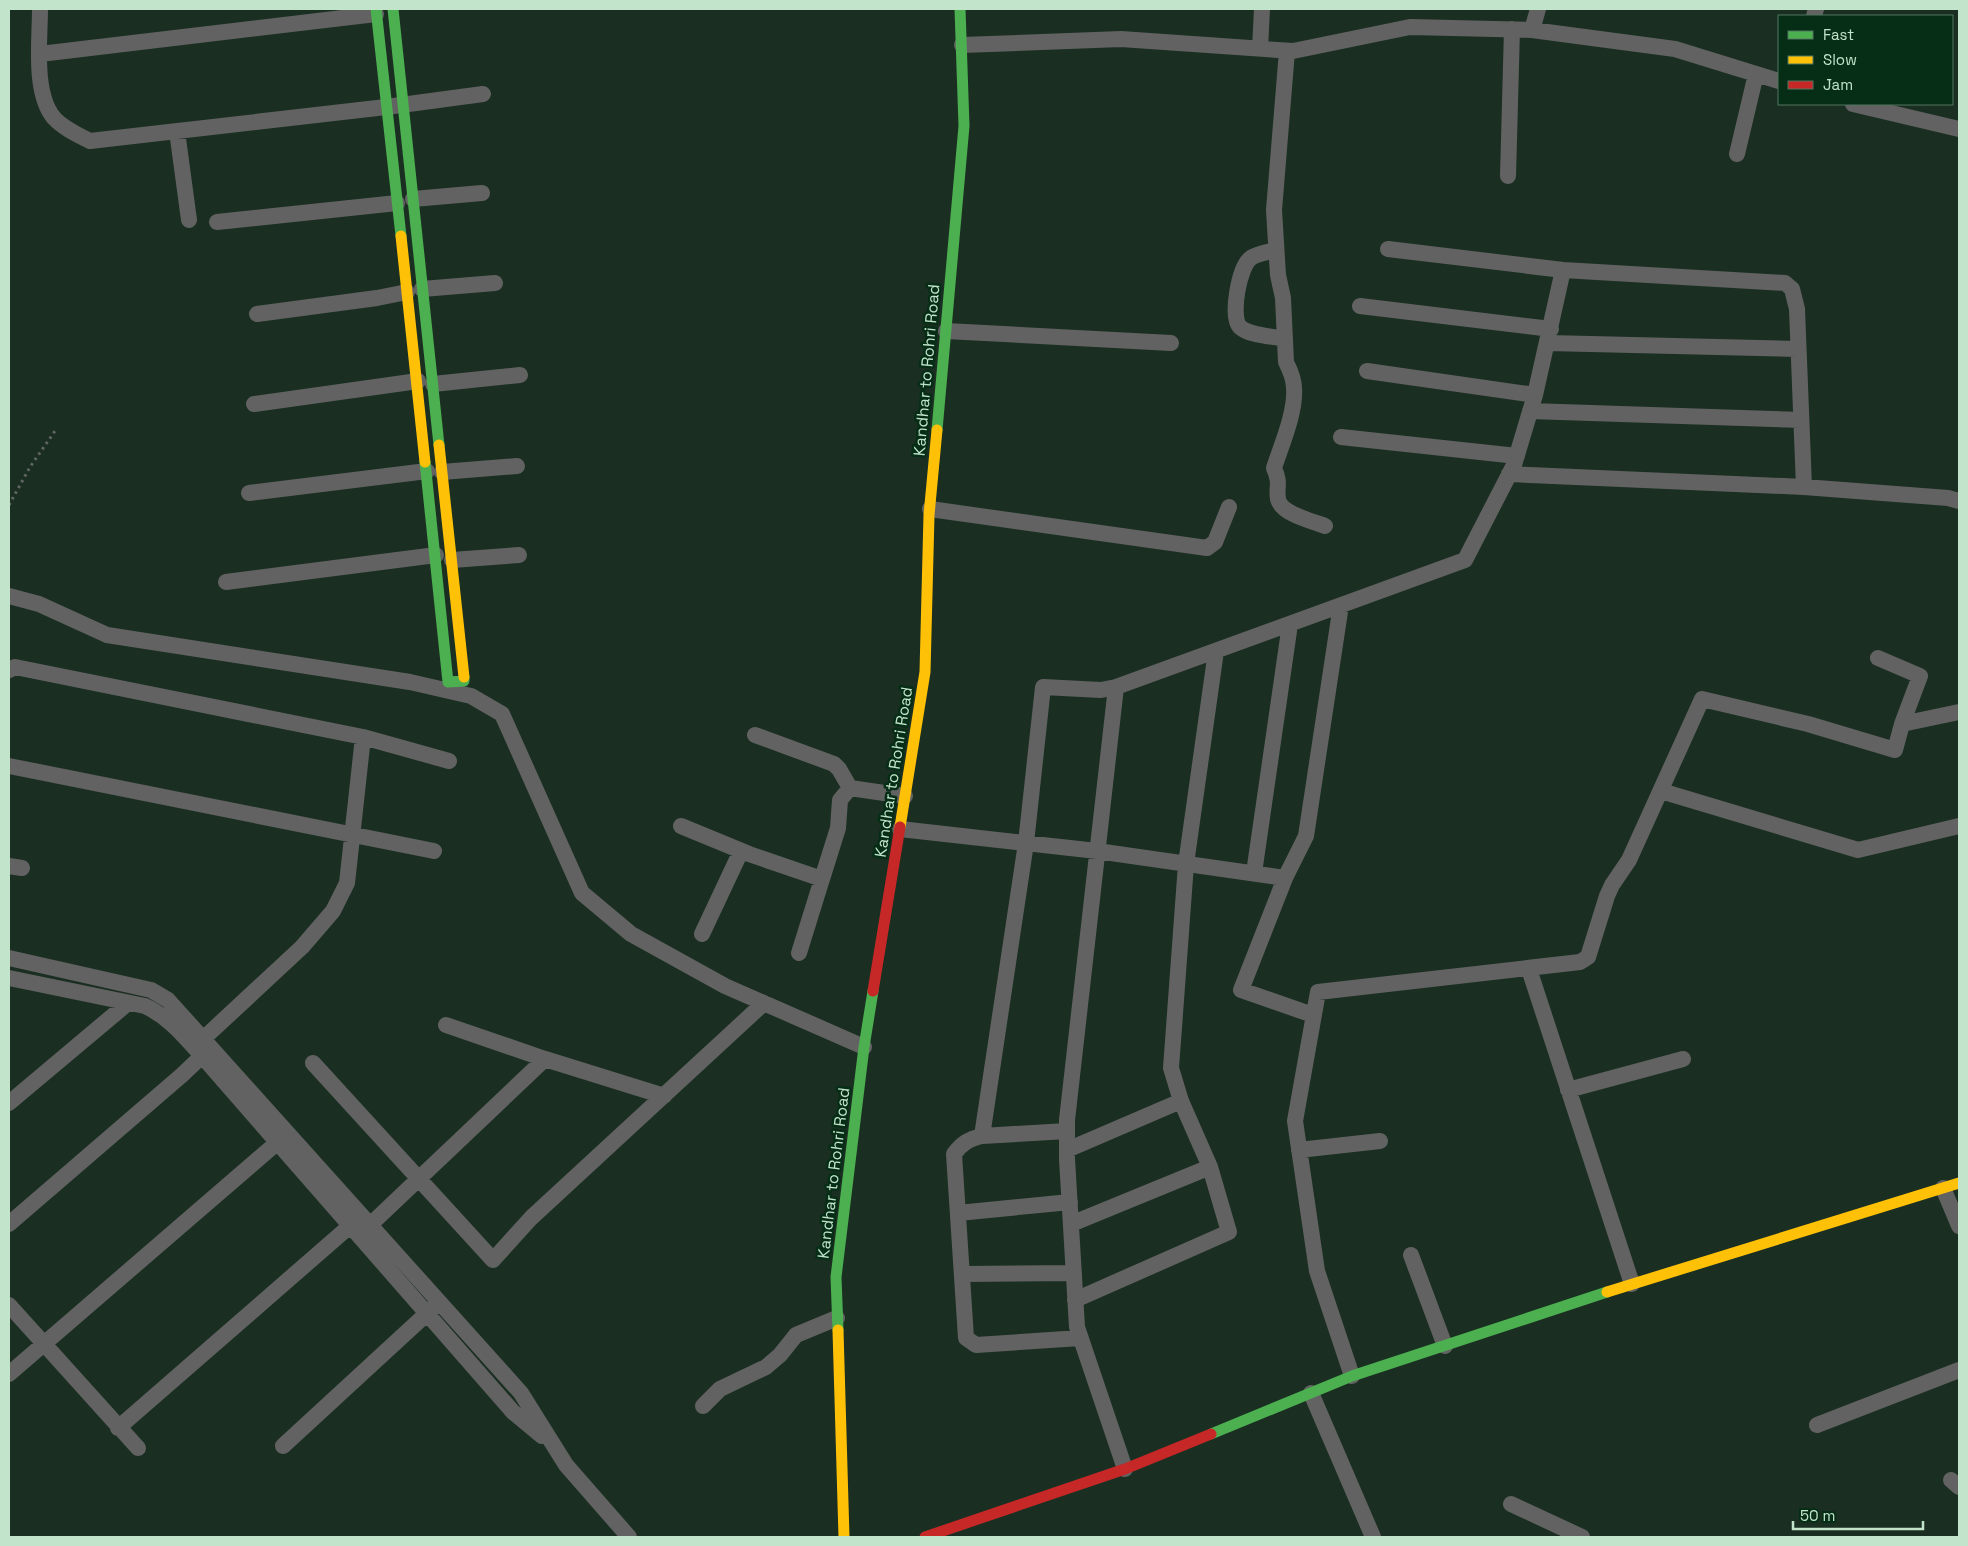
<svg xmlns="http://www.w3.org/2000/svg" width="1968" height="1546" viewBox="0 0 1968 1546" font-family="'Space Grotesk',sans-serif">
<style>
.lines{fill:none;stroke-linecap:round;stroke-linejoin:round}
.path{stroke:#606563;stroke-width:3;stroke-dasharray:2.5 4;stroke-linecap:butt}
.street{stroke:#636263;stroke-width:16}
.fast{stroke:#4caf50;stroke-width:11}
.slow{stroke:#ffc107;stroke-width:11}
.jam{stroke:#c62828;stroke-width:11}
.labels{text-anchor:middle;stroke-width:5;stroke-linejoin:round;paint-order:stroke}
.street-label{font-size:16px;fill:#c1e4ca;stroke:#062d16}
</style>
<rect width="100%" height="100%" fill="#1a2f22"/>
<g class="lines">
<path class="path" d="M9 505 30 467 55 431"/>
<path class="street" d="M40 9C40 40 33 93 54 118 63 128 78 135 90 141L386 107 483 94
M1814 16 1816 9
M1532 30 1538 9
M962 45 1121 39 1293 51 1410 27 1532 30 1675 49 1779 81
M1260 49 1262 9
M1287 51 1274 210 1278 275 1283 298 1286 362C1290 370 1294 380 1294 388 1296 412 1281 446 1274 468 1281 484 1276 486 1278 499 1281 514 1312 521 1325 526
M40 54 376 14
M1853 104 1959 129
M177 131 189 220
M1737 154 1756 74
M1508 176 1512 29
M413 199 482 193
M217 222 397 203
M1388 249 1563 270 1785 283 1792 289 1797 309 1804 487
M1276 250C1269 252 1257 253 1251 258 1239 266 1230 317 1240 327 1250 336 1272 336 1285 339
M422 289 495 283
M1360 306 1551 329
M257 314 377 298 407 292
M946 331 1171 343
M1548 343 1798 349
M1367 371 1535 395
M433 384 520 375
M254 404 418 381
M1530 411 1801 420
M1341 437 1517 456
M442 472 517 466
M1509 474 1804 487 1948 498 1959 501
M249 493 427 471
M930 509 1207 548 1215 542 1229 507
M452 560 519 555
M226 582 436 555
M9 596 39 604 107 635 410 682 471 696 502 714 582 893 631 934 725 986 864 1047
M9 670 15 667 363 737 449 761
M1116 687 1067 1120V1159L1077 1327 1125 1469
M1902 724 1959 712
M755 735 834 764 839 769 850 788
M9 766 434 851
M1661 791 1858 850 1959 826
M681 826 749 854 822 879 838 828 840 800 850 788 905 796
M900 829 1097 851 1285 878
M9 866 22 868
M1254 873 1290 624
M702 934 741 851
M799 953 822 879
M9 958 151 990 168 1000 521 1393 566 1465 629 1537
M1529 969 1632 1284
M9 978 145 1006C169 1017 185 1037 202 1056L513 1412 542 1436
M1313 1015 1241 990 1285 878 1306 836 1341 605
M446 1025 545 1059 664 1096
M203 1039 302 947 333 911 347 883 363 737
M313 1063 493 1260 531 1218 764 1003
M1568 1090 1683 1059
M9 1103 128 1003
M1067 1131 982 1136C969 1139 962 1143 954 1154L966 1338 976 1345 1080 1338
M982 1136 1026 843 1043 687 1101 690 1116 687 1465 560 1514 465 1535 395 1563 270
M1067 1150 1181 1101
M1299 1150 1380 1141
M1943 1188 1959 1226
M958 1213 1070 1202
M9 1224 182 1075 202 1056
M1071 1224 1210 1167
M370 1225 545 1059
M1411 1255 1445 1346
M962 1274 1074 1273
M1075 1300 1229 1232 1210 1167 1181 1101 1171 1068 1186 864 1216 651
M9 1305 138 1448
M9 1374 286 1135
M1352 1376 1317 1271 1295 1121 1318 992 1580 962 1588 957 1607 896 1612 885 1629 860 1702 699 1808 724 1895 750 1902 724 1920 676 1878 658
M1311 1393 1373 1537
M703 1406 720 1389 766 1367 780 1355 796 1335 837 1318
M1817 1425 1959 1370
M118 1428 358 1219
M283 1446 434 1307
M1951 1480 1959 1487
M1511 1504 1582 1537"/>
<path class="fast" d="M376 9 401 236
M393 9 439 445
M937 430 964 126 960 9
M425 462 448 682 464 681V677
M838 1330 836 1277 864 1047 873 991
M1211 1434 1352 1376 1607 1292"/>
<path class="slow" d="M401 236 425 462
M439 445 464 677
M900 827 925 672 929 515 937 430
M1607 1292 1959 1183
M838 1330 844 1537"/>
<path class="jam" d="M873 991 900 827
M925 1537 1125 1469 1211 1434"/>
</g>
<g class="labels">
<g class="street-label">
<text transform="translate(926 370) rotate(-85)" y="6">Kandhar to Rohri Road</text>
<text transform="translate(893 772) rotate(-81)" y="6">Kandhar to Rohri Road</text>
<text transform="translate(833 1173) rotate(-83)" y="6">Kandhar to Rohri Road</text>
</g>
</g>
<rect width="1968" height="1546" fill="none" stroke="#c1e4ca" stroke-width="20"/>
<rect x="1778" y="15" width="175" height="90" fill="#062d16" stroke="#51765e"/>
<rect x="1788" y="31" width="25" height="8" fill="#4caf50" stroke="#51765e"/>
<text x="1823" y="40" font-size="15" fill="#c1e4ca">Fast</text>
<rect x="1788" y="56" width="25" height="8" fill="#ffc107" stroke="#51765e"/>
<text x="1823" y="65" font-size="15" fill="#c1e4ca">Slow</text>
<rect x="1788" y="81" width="25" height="8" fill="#c62828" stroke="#51765e"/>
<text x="1823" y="90" font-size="15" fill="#c1e4ca">Jam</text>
<path d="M1793 1521v8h130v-8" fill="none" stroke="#c1e4ca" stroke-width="2.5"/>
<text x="1800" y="1521" font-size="15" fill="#c1e4ca" stroke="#062d16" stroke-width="4" paint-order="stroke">50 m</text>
</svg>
